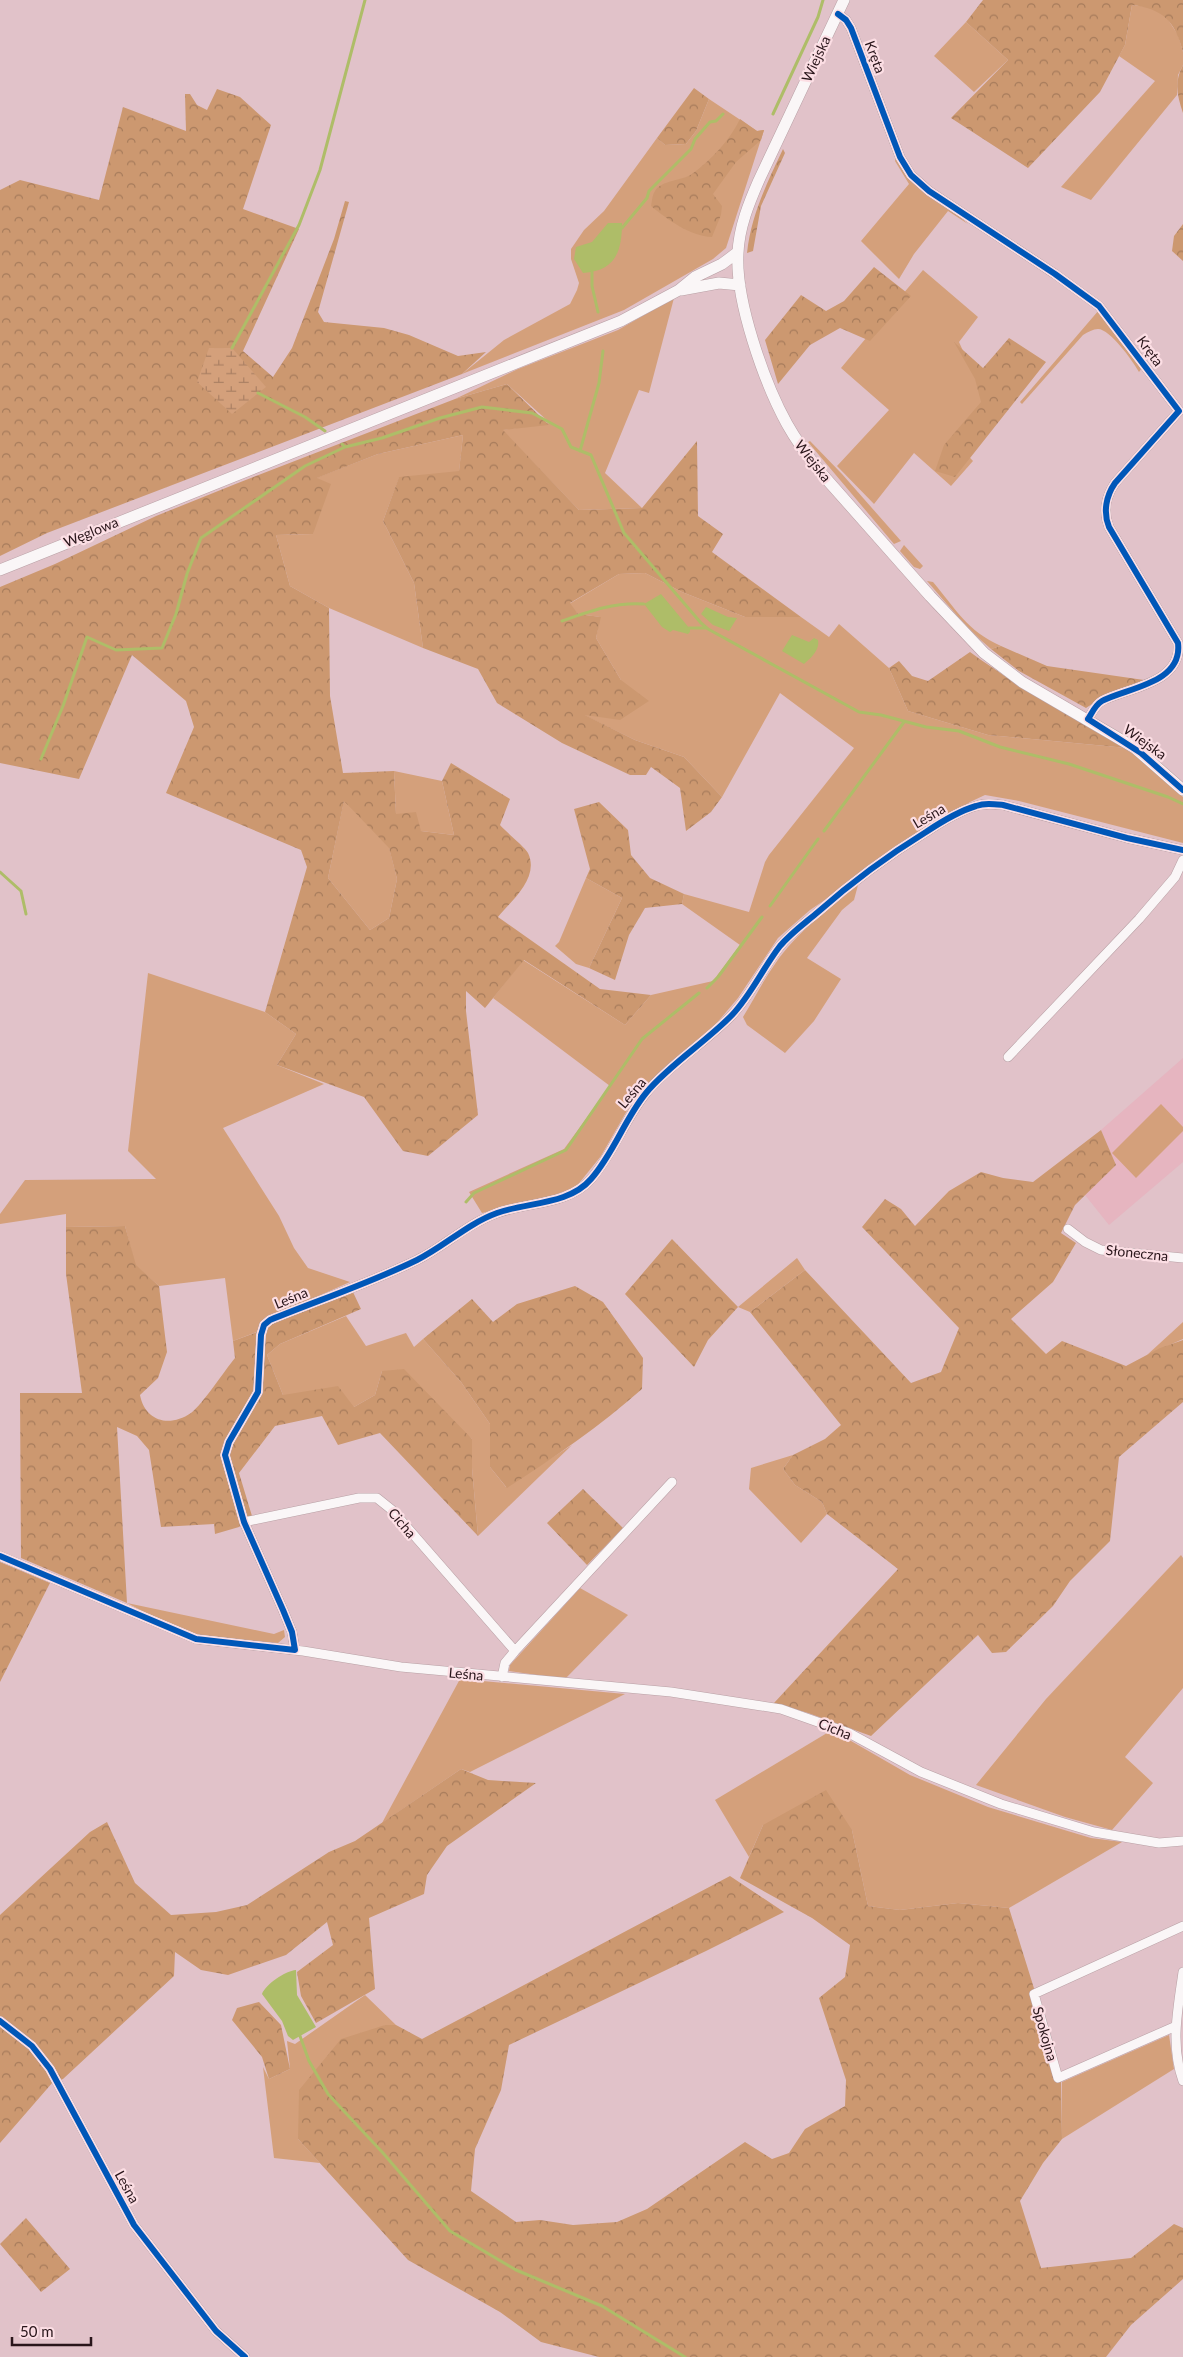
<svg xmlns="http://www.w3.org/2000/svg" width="1183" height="2357" viewBox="0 0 1183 2357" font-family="Lato,sans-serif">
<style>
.built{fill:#e6b5c0}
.grass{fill:#d4a07b}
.forest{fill:url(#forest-crowns);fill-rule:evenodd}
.wetland{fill:url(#wetland-marsh)}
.water{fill:#aebd68}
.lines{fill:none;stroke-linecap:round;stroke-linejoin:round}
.stream{stroke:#aebd68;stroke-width:3}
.minor-casing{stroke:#b8a0a5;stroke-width:10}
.tertiary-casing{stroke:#b8a0a5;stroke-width:12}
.minor{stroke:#faf6f7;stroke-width:9}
.tertiary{stroke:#faf6f7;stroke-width:11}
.cycleway-casing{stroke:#fcdee4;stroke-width:9}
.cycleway{stroke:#0057b8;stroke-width:6}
.labels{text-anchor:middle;stroke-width:4.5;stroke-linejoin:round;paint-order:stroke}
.street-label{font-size:14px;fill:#29151a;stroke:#fcdee4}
</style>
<defs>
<pattern id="forest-crowns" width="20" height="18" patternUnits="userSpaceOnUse" patternTransform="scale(1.25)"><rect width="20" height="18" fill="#cc9870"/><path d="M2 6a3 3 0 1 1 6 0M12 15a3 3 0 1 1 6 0" fill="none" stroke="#a67b5b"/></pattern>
<pattern id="wetland-marsh" width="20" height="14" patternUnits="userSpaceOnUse" patternTransform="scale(1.25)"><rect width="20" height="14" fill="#d4a07b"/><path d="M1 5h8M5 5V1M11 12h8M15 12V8" fill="none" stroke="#ac8164"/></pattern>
</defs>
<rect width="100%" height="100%" fill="#e1c2c9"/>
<path class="built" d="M1183 1058V1162L1109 1225 1085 1195 1116 1165 1101 1130Z"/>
<path class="grass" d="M1132 5 1149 7 1165 15 1178 35 1183 52V65L1178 75 1177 95 1091 200 1061 187 1155 81 1119 56 1125 45Z
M966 22 1008 60 974 92 934 56Z
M709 99 757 131 764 130 726 248 713 259 624 310 462 374 504 340 570 304 577 290 579 283 571 259V249L584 230 604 211 657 138 665 145 686 144 696 131Z
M896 156 899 163 968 224 948 211 914 254 899 279 861 241 909 184 895 161Z
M923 270 978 317 959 342 986 402 955 442 973 461 951 486 914 453 874 504 837 466 889 410 841 368Z
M674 298 649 393 639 390 605 473 642 508 579 510 502 430 550 423 507 384 455 399 518 369 618 330Z
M1099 310 1142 368 1139 372C1133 361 1110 329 1098 329 1093 329 1088 332 1083 335L1022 404 1020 402Z
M463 435 459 472 399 478 383 521 414 583 423 648 329 608 290 586 276 535 313 534 316 478 378 454Z
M810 441 842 474 901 541 894 544 808 442Z
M904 545 923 566 920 569 914 567 900 551Z
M645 573 682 592 745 617H801L829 637 839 624 889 668 908 711 988 735 1127 748 1183 797V843L1019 801 985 795 970 802 810 910 778 938 738 998 710 1031 636 1095 601 1156 576 1187 552 1196 482 1213 469 1192 564 1149 610 1086 493 998 523 960 625 1025 651 995 713 981 740 945 682 904 684 894 749 912 765 862 769 855 854 748 780 693 722 797 684 757 635 740 582 714 621 680 596 638 600 617 578 614 569 604 619 574Z
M927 581 933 582C956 609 967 631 1001 646L991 649C967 629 948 605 927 581Z
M394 771 442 781 454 835 421 831 396 814Z
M344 800 389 847 397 879 389 918 370 930 328 878Z
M586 878 622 898 589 968 576 964 555 946 559 942Z
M858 885 854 900 842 910 807 958 841 979 814 1021 785 1053 747 1025 743 1017C754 999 763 981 775 964 796 933 828 909 858 885Z
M148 973 265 1012 296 1034 277 1065 324 1084 223 1128 279 1216 294 1248 308 1268 350 1282 262 1321 259 1331 233 1341 225 1278 159 1286 135 1265 125 1226 66 1227V1214L0 1224V1214L25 1180 156 1179 128 1151Z
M1161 1104 1183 1127V1131L1136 1178 1112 1153Z
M797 1258 805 1270 750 1312 738 1307Z
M346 1316 366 1346 406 1333 414 1347 423 1339 461 1382 490 1424V1467L506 1487 572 1445 478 1536 472 1468V1439L382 1371 375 1395 354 1407 283 1395 267 1355 280 1344Z
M1183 1322V1339L1147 1355Z
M793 1455 783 1469 795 1485 822 1502 827 1514 801 1543 749 1489 751 1468Z
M1181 1555 1183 1558V1688L1125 1757 1153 1783 1112 1830 1065 1817 976 1785 1046 1699Z
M580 1588 628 1615 565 1679 509 1671 510 1665Z
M127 1603 274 1634 284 1630 285 1637 278 1643 204 1637 177 1629Z
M460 1679 625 1694 470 1772 461 1769 382 1823Z
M832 1730 910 1775 988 1807 1091 1838 1122 1842 1009 1908 958 1903 900 1910 868 1906 852 1830 763 1825 749 1857 715 1800Z
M365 1995 396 2025H385L298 2139 320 2163 274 2158 263 2067 269 2079 290 2069 287 2041 295 2044Z
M1169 2035 1174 2069 1062 2139V2082Z"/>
<path class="forest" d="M983 0H1183V52C1175 22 1164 9 1132 5L1125 45 1100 92 1028 168 951 118 1008 60 966 22Z
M1183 65V113C1177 96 1174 81 1183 65Z
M694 88 709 99 696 131 686 144 665 145 657 138Z
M217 89 240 97 271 125 243 209 299 229 243 351 273 377 292 348 334 239 345 201 349 202 318 312 324 322 384 328 409 335 458 356 486 352 462 374 47 533 0 556V190L20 180 99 200 123 107 186 131 185 94H190L197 105 207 110Z
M740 119 757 131 764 130 761 140 736 162 713 194 722 206 721 215 712 237C690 236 668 220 651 206 652 202 652 195 655 191 661 180 682 181 692 174 711 160 730 140 740 119Z
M783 149 785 153 761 206 753 251 747 253C751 215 767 183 783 149Z
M1183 224V261L1172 251 1174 236Z
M874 267 911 296 870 341 840 328 810 345 778 384 765 340 801 295 826 311 844 301Z
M1009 338 1046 362 955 477 935 471 944 445 981 402 975 379 954 342 983 368Z
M507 384 549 425 503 430 579 510 642 508 697 441 698 516 723 534 712 552 801 617H745L682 592 645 573 619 574 570 603 578 614 601 617 596 638 621 680 649 701 620 720 585 715 635 740 684 757 722 797 711 812 686 831 680 788 651 767 646 775H630L562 743 497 703 478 669 423 648 414 583 383 521 399 477 459 471 463 435 378 454 317 478 331 484 313 534 276 535 290 586 329 608 330 696 343 773 394 771 396 814 416 812 421 831 454 835 442 781 451 763 510 799 500 825C507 833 524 846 528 853 540 878 511 901 498 917L600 989 651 995 625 1025 524 960 485 1008 466 991V1011L478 1115 428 1156 403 1151 364 1097 277 1065 296 1034 265 1012 307 867 301 850 166 793 194 727 186 701 132 655 79 779 0 763V587L55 564 156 516 238 483 455 399ZM344 801 389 848 397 879 389 918 370 930 328 878Z
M1001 646 1047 666 1144 680 1163 675 1101 698 1086 708 1019 671 991 649Z
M970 652C1020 688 1073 719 1127 748L988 735 908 711 889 668 899 661 912 676 928 681Z
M599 802 628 830 631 855 650 878 684 894 682 904 645 908 629 935 615 980 589 968 622 898 586 878 590 869 574 809Z
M1101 1130 1116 1165 1075 1205 1061 1233 1076 1243 1053 1282 1011 1319 1046 1354 1062 1341 1126 1366 1160 1348 1183 1340V1402L1119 1457 1110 1541 1070 1581 1053 1606 1006 1652 992 1653 978 1635 871 1736 808 1713 774 1703 898 1569 827 1514 822 1502 795 1485 783 1469 793 1455 825 1439 841 1425 750 1312 805 1270 911 1383 941 1372 959 1328 862 1227 885 1199 901 1209 915 1226 949 1191 981 1172 1003 1178 1033 1182Z
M125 1226 136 1265 159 1286 167 1352 158 1378 140 1395C145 1421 169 1428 191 1413 202 1405 225 1370 235 1358L233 1341 263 1330 271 1323 352 1290 361 1309 280 1344 267 1355 283 1395 338 1386 354 1407 375 1395 382 1371 404 1369 472 1439V1468L478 1536 380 1433 338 1445 322 1416 275 1426 239 1473 252 1516 239 1527 215 1534 214 1524 161 1527 149 1450 137 1436 117 1427 127 1603 21 1558 20 1393H82L66 1274V1227Z
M672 1239 738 1307 708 1340 694 1367 625 1294Z
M575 1286 603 1302 643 1358 642 1389C600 1426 554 1458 507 1488L490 1467V1424L461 1382 423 1339 472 1299 493 1322 517 1304Z
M583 1489 623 1528 587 1565 547 1523Z
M0 1562 50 1583 0 1682Z
M461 1769 488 1780 536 1783 447 1846 427 1875 424 1894 369 1918 375 1989 316 2023 301 1996 297 1972 333 1945 327 1922 286 1955 228 1975 201 1970 175 1952 174 1976 63 2079 53 2082 0 2143V1915L90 1832 107 1822 135 1883 171 1915 216 1912 247 1905 329 1852 355 1841Z
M826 1790 852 1830 868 1906 900 1910 958 1903 1009 1908 1061 2075 1062 2139 1043 2163 1020 2201 1041 2268 1131 2258 1174 2224 1183 2228V2279L1131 2325 1106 2357H599L541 2342 500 2312 408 2260 298 2139 299 2090 341 2039 385 2025H396L422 2039 730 1876 784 1912 706 1951 509 2045 501 2090 475 2149 471 2191 516 2222 540 2220 573 2225 617 2222 647 2209 745 2142 772 2159 789 2153 805 2129 845 2106 846 2080 819 1998 845 1977 850 1945 812 1918 740 1878 763 1825Z
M259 2002 281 2025 290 2069 269 2079 262 2057 232 2020 237 2008Z
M26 2218 70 2269 41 2292 0 2244Z"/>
<path class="wetland" d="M209 348H232L266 387 232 414 197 382Z"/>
<path class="water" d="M608 223H622C622 252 615 271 583 273L574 259 576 247 592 242Z
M661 594 690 629V632L688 634 673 630 670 632 662 627 644 604Z
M706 607 728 617 737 618 729 631 713 625 701 614Z
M792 635 809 642 814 638 818 640C820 650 811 658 804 664L782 651Z
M296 1970 297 1995 316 2027 293 2040 288 2036 282 2021 262 1994C266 1984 285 1971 296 1970Z"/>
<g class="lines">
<path class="stream" d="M773 114 818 17 823 0
M622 228 647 198 649 191 691 149 695 139 710 122 716 121 723 114
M592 272V286L598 312
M232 348 299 225 320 170 365 0
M258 393 305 417 325 431
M342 444 345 447 382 438 440 418 482 407 532 413 562 429 571 447 591 455 624 533 701 623 708 629 859 712 881 715 926 727 959 731 1000 747 1069 764 1168 797 1183 804
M580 451 599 383 603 351
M562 621C590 611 614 602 644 604
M689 628H706
M41 759 63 706 87 637 116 650 162 648 176 614 187 574 201 538 305 466 345 447
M824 831 904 722
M0 872 21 891 26 914
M770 906 818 839
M707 988 718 977 762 917
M466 1202 474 1193 566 1150 642 1039 699 993
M300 2036 309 2061 328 2094 383 2153 450 2231 516 2270 602 2306 685 2357"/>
<defs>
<path id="minor" d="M838 14 846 20 851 28 900 157 911 175 929 191 1055 274 1099 306 1179 411 1115 483C1106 496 1103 512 1109 527L1178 643C1183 684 1125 688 1102 701 1095 705 1092 713 1088 719
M1008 1057 1139 919 1175 877 1183 860
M1068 1229 1085 1242 1101 1250 1183 1258
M244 1522 359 1498H377L392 1510 515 1651
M0 1556 196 1639 303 1651 401 1667 671 1692 781 1709 849 1733 921 1772 1001 1804 1094 1832 1159 1843 1183 1841
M295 1650 292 1632 283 1610 244 1522 225 1455 229 1442 258 1392 261 1335 264 1325 270 1320C319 1300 370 1283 417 1260 445 1246 467 1224 497 1213 527 1202 569 1205 591 1179 614 1153 624 1120 646 1093 669 1065 706 1042 732 1015 751 995 763 968 780 946 791 933 805 923 818 912 852 882 887 856 926 832 941 822 959 811 976 806 985 803 993 804 1003 805L1127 838 1183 850
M502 1677 505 1663 515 1651 672 1482
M1183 1972C1178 2009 1170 2044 1183 2081
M0 2021 32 2046 50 2069 134 2225 216 2331 245 2357
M1176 2026 1058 2078 1034 1994 1183 1926"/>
<path id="tertiary" d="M844 0 759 180C749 203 739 227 738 253 735 300 764 382 787 424 797 442 809 458 822 474L930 596 984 653 1022 682 1135 748 1183 790
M681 290 719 283 740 285
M0 570 621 321 679 290 695 277 722 264 738 252"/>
</defs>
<use href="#minor" class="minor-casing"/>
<use href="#tertiary" class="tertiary-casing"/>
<use href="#minor" class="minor"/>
<use href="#tertiary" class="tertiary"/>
<defs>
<path id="cycleway" d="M838 14 846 20 851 28 900 157 911 175 929 191 1055 274 1099 306 1179 411 1115 483C1106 496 1103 512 1109 527L1178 643C1183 684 1125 688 1102 701 1095 705 1092 713 1088 719L1141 753 1183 790
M0 1556 196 1639 295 1650 292 1632 283 1610 244 1522 225 1455 229 1442 258 1392 261 1335 264 1325 270 1320C319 1300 370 1283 417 1260 445 1246 467 1224 497 1213 527 1202 569 1205 591 1179 614 1153 624 1120 646 1093 669 1065 706 1042 732 1015 751 995 763 968 780 946 791 933 805 923 818 912 852 882 887 856 926 832 941 822 959 811 976 806 985 803 993 804 1003 805L1127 838 1183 850
M0 2021 32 2046 50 2069 134 2225 216 2331 245 2357"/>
</defs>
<use href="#cycleway" class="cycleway-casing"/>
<use href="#cycleway" class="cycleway"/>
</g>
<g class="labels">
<g class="street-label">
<text transform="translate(875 57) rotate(70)" y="5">Kręta</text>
<text transform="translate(816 59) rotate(-65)" y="5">Wiejska</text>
<text transform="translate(1150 351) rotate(54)" y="5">Kręta</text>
<text transform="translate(813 461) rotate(52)" y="5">Wiejska</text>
<text transform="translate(91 532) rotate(-22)" y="5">Węglowa</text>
<text transform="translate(1145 742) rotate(36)" y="5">Wiejska</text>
<text transform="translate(929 816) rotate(-30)" y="5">Leśna</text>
<text transform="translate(632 1093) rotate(-50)" y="5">Leśna</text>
<text transform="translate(1137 1253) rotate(6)" y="5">Słoneczna</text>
<text transform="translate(291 1298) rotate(-22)" y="5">Leśna</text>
<text transform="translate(402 1523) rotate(50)" y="5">Cicha</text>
<text transform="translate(466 1674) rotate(5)" y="5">Leśna</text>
<text transform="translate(835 1729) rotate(22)" y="5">Cicha</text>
<text transform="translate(1045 2034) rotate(74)" y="5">Spokojna</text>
<text transform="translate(127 2187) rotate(61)" y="5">Leśna</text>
</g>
</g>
<path d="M12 2337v8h79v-8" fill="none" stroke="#29151a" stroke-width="2.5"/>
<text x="20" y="2337" font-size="15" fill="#29151a" stroke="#fcdee4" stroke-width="4" paint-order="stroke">50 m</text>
</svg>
